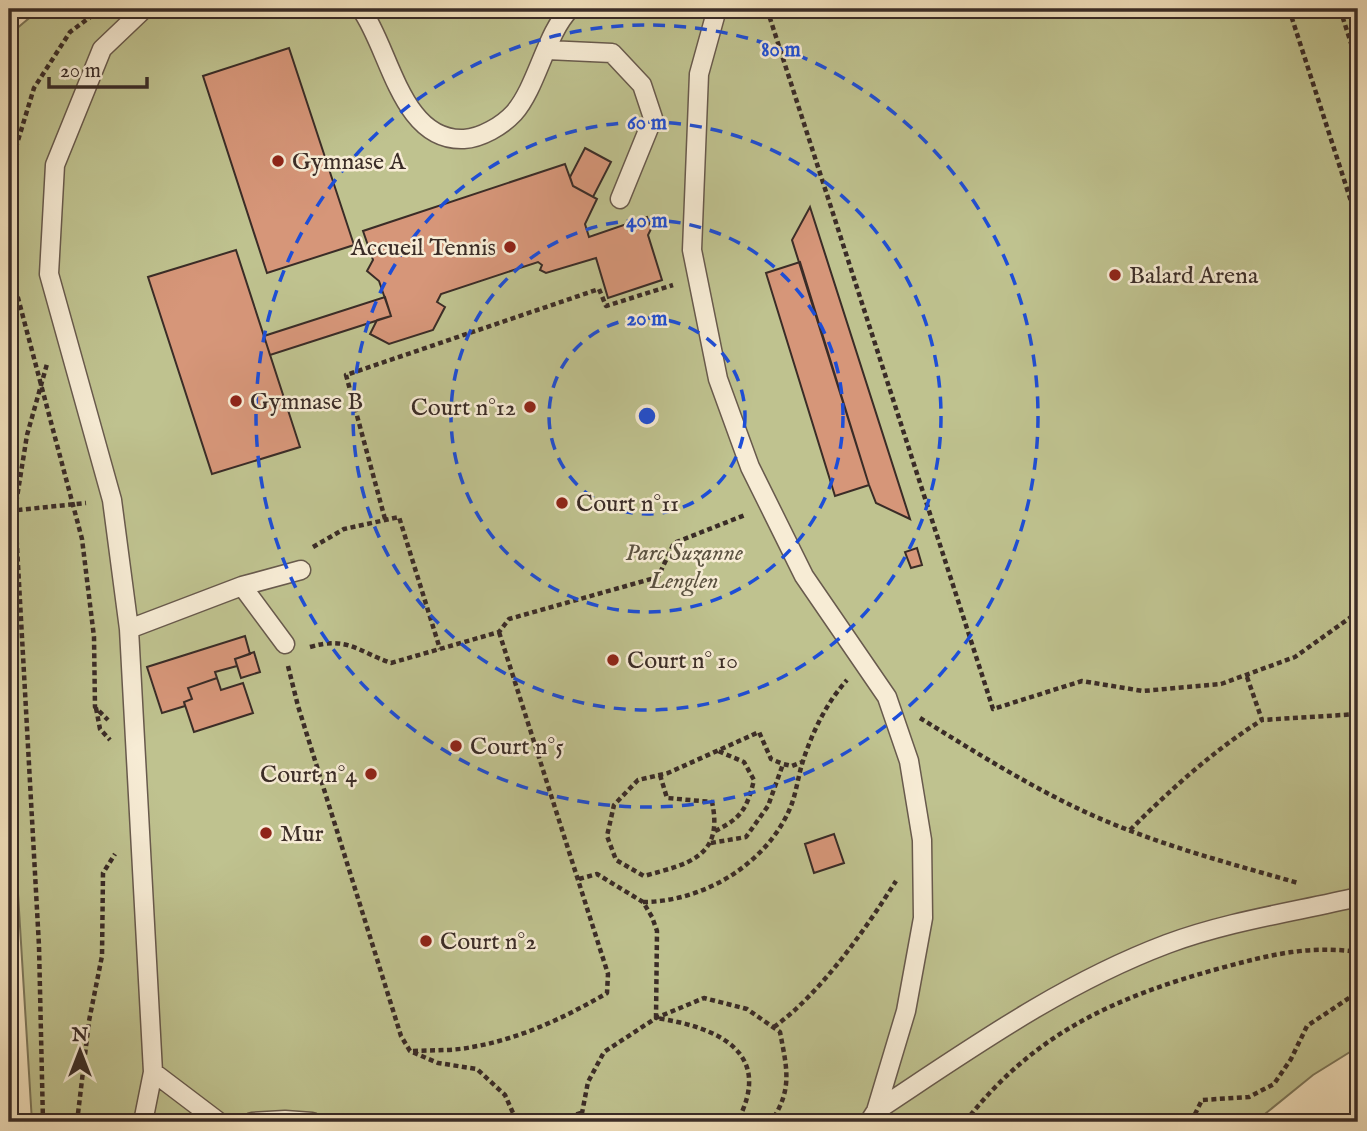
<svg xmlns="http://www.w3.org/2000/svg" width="1367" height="1131" viewBox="0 0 1367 1131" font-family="'IM FELL English',serif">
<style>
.park{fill:#bfc28f;stroke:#7c775b;stroke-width:2}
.building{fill:#d69679;stroke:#3a2c27;stroke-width:2}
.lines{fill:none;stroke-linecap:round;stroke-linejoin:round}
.lane-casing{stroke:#685a4d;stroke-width:21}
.path{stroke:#3a2c27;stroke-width:4.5;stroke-dasharray:5 3.5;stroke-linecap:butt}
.lane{stroke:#f7ecd5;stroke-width:18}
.ring{fill:none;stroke:#1d4ed8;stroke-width:3.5;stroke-dasharray:12 9}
.poi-dot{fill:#8f2418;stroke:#f7ecd5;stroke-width:2.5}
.labels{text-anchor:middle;stroke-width:5;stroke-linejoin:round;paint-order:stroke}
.poi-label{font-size:24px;fill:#3a2c27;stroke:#f7ecd5;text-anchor:start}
.park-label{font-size:24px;font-style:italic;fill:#5b5241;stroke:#f7ecd5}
.centre{fill:#1d4ed8;stroke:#f7ecd5;stroke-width:3.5}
.ring-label{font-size:21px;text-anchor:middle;font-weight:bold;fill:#1d4ed8;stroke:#f7ecd5;stroke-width:5;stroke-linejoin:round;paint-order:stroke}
</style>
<rect width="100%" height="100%" fill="#f3e2be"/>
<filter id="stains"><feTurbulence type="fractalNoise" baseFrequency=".00286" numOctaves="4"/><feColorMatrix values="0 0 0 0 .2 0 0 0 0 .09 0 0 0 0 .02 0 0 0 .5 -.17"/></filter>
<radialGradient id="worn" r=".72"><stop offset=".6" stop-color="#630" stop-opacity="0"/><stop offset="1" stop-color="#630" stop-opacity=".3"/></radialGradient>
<path class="park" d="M40 9H1358V1047L1313 1075 1255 1122H32L9 747V35Z"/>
<path class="building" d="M289 48 354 245 267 273 203 76Z
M585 148 611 162 593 197 573 186 570 177Z
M565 164 573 186 597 199 585 224 589 237 647 217 651 229 648 235 662 280 608 298 596 258 546 273 540 270 542 265 538 262 441 294 437 302 445 307 433 330 389 344 370 334 377 320 391 316 379 281 367 271 373 260 363 231Z
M810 207 910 519 876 503 869 485 792 240Z
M236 250 300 447 212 474 148 277Z
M800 262 869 485 835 496 766 273Z
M385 297 391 316 270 355 264 336Z
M917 548 922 565 911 568 905 552Z
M245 636 250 654 235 659 237 666 215 672 217 678 188 688 192 699 184 702 185 706 162 713 147 667Z
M254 652 260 672 241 678 235 659Z
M217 678 221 690 243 683 253 713 194 732 184 702 192 699 188 688Z
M834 834 844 863 814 873 805 844Z"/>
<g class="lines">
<defs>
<path id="lane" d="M361 9C390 49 401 142 464 139 481 138 502 126 514 113 537 87 546 33 570 9
M717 9 699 74 692 250 718 379 750 467 804 576 887 697 909 761 922 840 923 918 906 1011 876 1111 869 1122
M547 50 612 53 642 85 653 118 620 199
M242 586 301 570
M129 629 242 586 285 644
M153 1072 219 1122
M876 1111C970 1049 1061 984 1167 944 1229 921 1294 912 1358 897
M143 1122 153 1072 129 629 112 500 49 274 55 165 102 49 144 9
M252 1122 285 1120 312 1122"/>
</defs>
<use href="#lane" class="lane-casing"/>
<path class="path" d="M767 9 993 709 1082 681 1143 691 1221 684 1295 657 1358 612
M1289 9 1358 223
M1340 9 1358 65
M9 190 16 147 34 88 70 32 101 9
M9 264 82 539 94 637 95 707 108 720
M9 511 86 503
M385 519 346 375 599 289 606 306 673 285
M313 547 344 529 399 517 440 649
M310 647C347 636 357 651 391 663L499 632 509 619 658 577 674 543 745 515
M288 666 298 706 401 1036 410 1051 438 1063 477 1069 505 1095 517 1122
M1247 677 1262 720 1358 714
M96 708 100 729 110 740
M920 718C972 750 1024 783 1079 809 1148 842 1225 862 1298 883
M660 775 667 798 712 802C724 857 688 864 644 876L616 860 607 836 614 805 638 780 668 773 759 732 771 759 783 764
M1130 830C1170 790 1214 750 1262 720
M715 831C742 818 747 808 754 780L744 762 718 751
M711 843 746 837 768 806 783 764 792 766 802 762
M579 879 597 874 643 902 652 917 657 931 656 1018C717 1027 775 1052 737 1122
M643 902C704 902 768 863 791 806 796 793 798 778 802 764 811 735 826 703 847 680
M774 1027C821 993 865 930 896 881
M413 1051C433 1050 453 1051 472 1047 520 1039 566 1017 607 993L608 974 499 632
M43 1122 39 946 15 510 27 435 47 364
M77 1122 89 1021 102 956 103 873 115 854
M552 1122 581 1113
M585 1122 582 1113 588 1082 604 1052 656 1018 704 998 747 1009 780 1032C787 1069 793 1089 771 1122
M965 1122C1034 1033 1115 997 1221 968 1269 955 1308 945 1358 952
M1191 1122 1202 1100 1249 1097 1274 1084 1291 1059 1307 1026 1358 992"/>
<use href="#lane" class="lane"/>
</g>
<g class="ring">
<circle cx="647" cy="416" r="98"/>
<circle cx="647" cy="416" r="196"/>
<circle cx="647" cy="416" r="294"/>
<circle cx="647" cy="416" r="391"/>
</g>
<g class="poi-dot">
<circle cx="278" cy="161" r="7"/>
<circle cx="510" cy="247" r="7"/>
<circle cx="1115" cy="275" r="7"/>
<circle cx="236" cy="401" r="7"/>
<circle cx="530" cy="407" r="7"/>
<circle cx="562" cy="503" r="7"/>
<circle cx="613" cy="660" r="7"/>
<circle cx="456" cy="746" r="7"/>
<circle cx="371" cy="774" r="7"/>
<circle cx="266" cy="833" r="7"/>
<circle cx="426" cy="941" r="7"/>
</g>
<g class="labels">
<g class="poi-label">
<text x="292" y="169">Gymnase A</text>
<text x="496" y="255" text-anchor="end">Accueil Tennis</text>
<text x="1129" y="283">Balard Arena</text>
<text x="250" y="409">Gymnase B</text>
<text x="516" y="415" text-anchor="end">Court n°12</text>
<text x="576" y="511">Court n°11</text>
<text x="627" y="668">Court n° 10</text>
<text x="470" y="754">Court n°5</text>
<text x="357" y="782" text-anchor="end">Court n°4</text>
<text x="280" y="841">Mur</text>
<text x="440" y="949">Court n°2</text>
</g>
<g class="park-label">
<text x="684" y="560">Parc Suzanne<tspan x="684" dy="28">Lenglen</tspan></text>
</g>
</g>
<circle cx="647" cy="416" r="10" class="centre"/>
<g class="ring-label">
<text x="781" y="56">80 m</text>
<text x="647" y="129">60 m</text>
<text x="647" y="227">40 m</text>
<text x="647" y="325">20 m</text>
</g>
<rect width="1367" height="1131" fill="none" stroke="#f3e2be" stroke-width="35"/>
<rect x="10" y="10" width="1346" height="1110" fill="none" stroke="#3a2c27" stroke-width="3.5"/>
<rect x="18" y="18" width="1332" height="1096" fill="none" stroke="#3a2c27" stroke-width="2"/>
<g transform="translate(80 1051)" stroke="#f7ecd5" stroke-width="5" paint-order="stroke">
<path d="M0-5L12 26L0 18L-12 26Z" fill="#3a2c27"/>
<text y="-10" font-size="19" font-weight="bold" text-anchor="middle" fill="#3a2c27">N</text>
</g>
<path d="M49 77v10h98v-10" fill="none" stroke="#3a2c27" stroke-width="3.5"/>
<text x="60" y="77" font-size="21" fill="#3a2c27" stroke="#f7ecd5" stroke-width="5" paint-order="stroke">20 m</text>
<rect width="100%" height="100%" filter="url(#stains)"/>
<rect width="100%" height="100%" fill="url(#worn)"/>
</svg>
